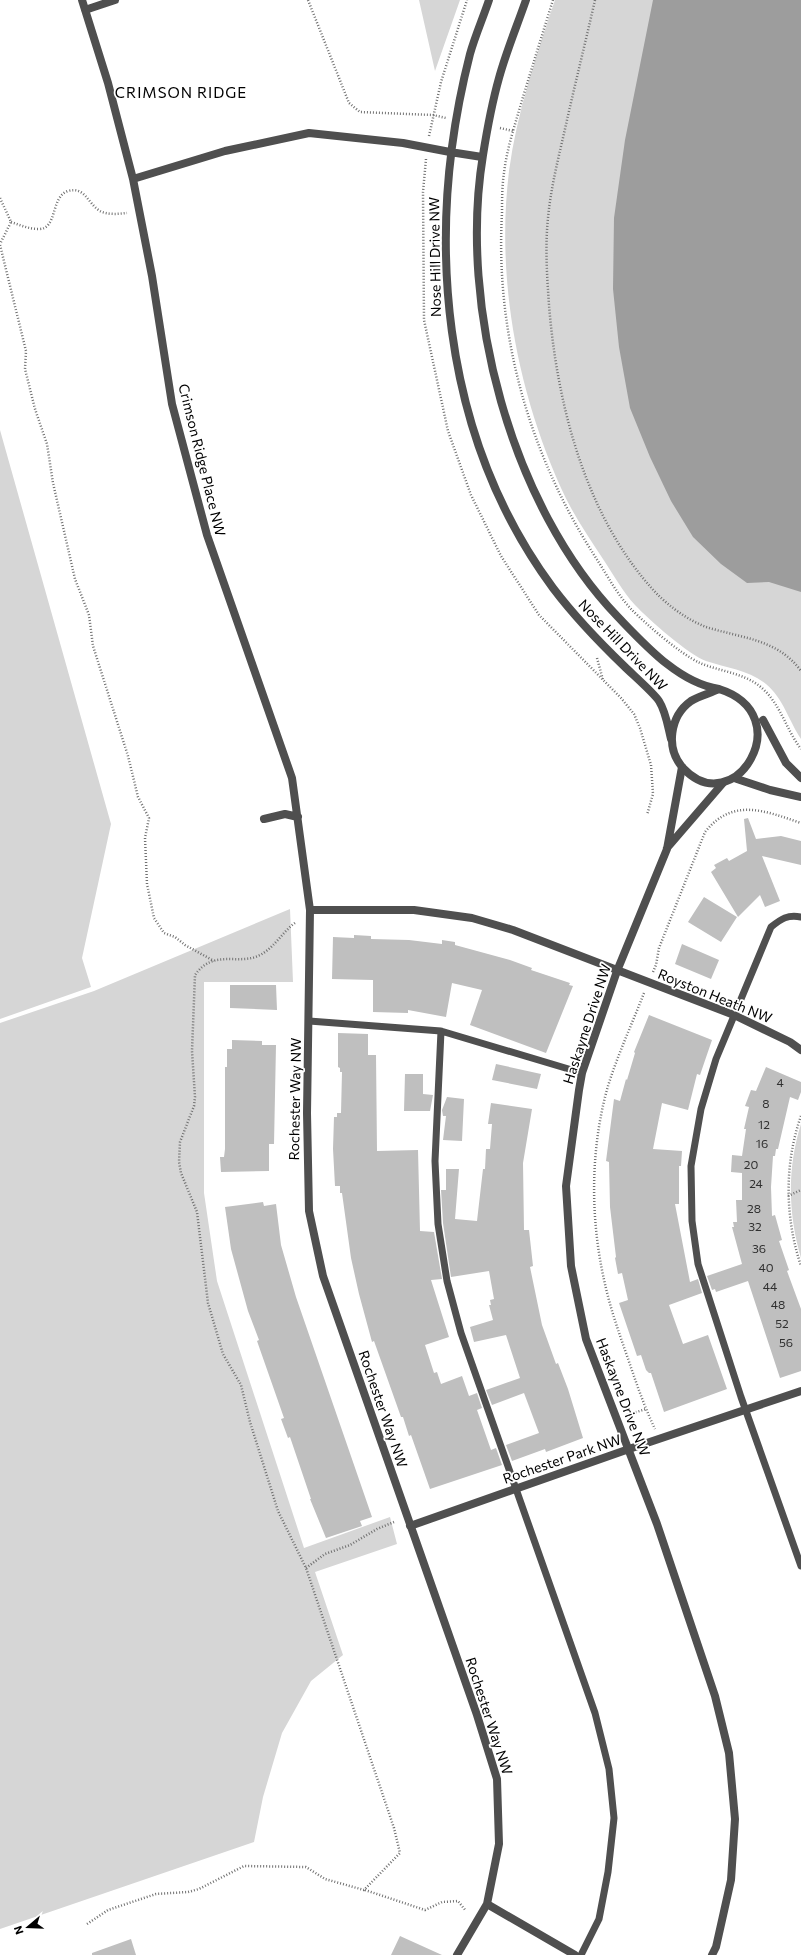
<svg xmlns="http://www.w3.org/2000/svg" width="801" height="1955" viewBox="0 0 801 1955" font-family="Commissioner,sans-serif">
<style>
.green{fill:#d6d6d6}
.water{fill:#9d9d9d}
.building{fill:#bfbfbf}
.lines{fill:none;stroke-linecap:round;stroke-linejoin:round}
.path{stroke:#717171;stroke-width:2.5;stroke-dasharray:1 2;stroke-linecap:butt}
.service{stroke:#4f4f4f;stroke-width:7}
.minor{stroke:#4f4f4f;stroke-width:8}
.tertiary{stroke:#4f4f4f;stroke-width:8}
.labels{text-anchor:middle;stroke-width:3.5;stroke-linejoin:round;paint-order:stroke}
.number-label{font-size:12px;fill:#303030}
.street-label{font-size:14px;fill:#000;stroke:#fff}
.neighbourhood-label{font-size:15px;letter-spacing:1px;fill:#000;stroke:#fff}
</style>
<rect width="100%" height="100%" fill="#fff"/>
<path class="green" d="M419 0H460L435 71Z
M555 0H801V739C789 721 783 698 766 684 749 670 727 668 706 661 689 655 648 619 635 605 623 592 613 574 603 559 588 536 572 513 561 488 517 390 496 278 509 171 517 112 536 56 555 0Z
M0 430 111 824 82 958 91 987 0 1019Z
M290 909 293 982H204V1193L217 1281 304 1548 390 1517 397 1544 315 1572 343 1655 311 1681 282 1733 263 1797 254 1842 0 1929V1023L94 991Z
M801 1124V1258C788 1214 787 1168 801 1124Z"/>
<path class="water" d="M653 0H801V592L769 582 747 583 721 564 693 537 671 501 650 457 630 408 619 347 613 289 614 218 625 140Z"/>
<path class="building" d="M748 818 756 839 781 836 801 841V865L762 856 780 901 765 907 760 895 738 917 711 872 716 868 714 865 727 858 729 861 747 851 744 819Z
M704 897 737 917 721 942 688 922Z
M354 935 371 936V939L409 940 442 944V940L455 942V945L510 960 532 968 531 970 570 983 569 985 573 986 546 1053 470 1025 482 990 452 983 446 1017 408 1010V1013L373 1012V980L332 979 333 937 354 938Z
M682 944 719 960 711 979 675 964Z
M230 985H276L277 1010 230 1008Z
M649 1015 712 1040 700 1075 697 1074 688 1110 662 1103 653 1149 682 1151 681 1166H679V1204H675L690 1282 698 1279 702 1293 669 1305 683 1344 708 1335 727 1389 664 1412 651 1373H649L646 1370 641 1355 637 1356 619 1303 628 1300 622 1273 618 1274 615 1258 616 1257 610 1207 609 1162 606 1161 614 1099 620 1101 626 1079 627 1080 635 1053 634 1052Z
M338 1033 368 1034V1055H376L377 1151 418 1150 420 1231 434 1232 442 1279 431 1280 449 1337 425 1345 434 1373 437 1372 441 1384 462 1376 469 1396 477 1393 482 1408 477 1410 491 1450 496 1448 502 1465 430 1489 411 1435 409 1436 403 1417H401L374 1341 372 1342 359 1294 351 1258 342 1193H340V1186H335L333 1149 334 1117H337V1113H341L342 1072H340V1068L338 1067Z
M232 1040 262 1041V1045H276L274 1144H269V1171L221 1172 220 1157H224L225 1149V1067H227V1049H232Z
M496 1064 541 1074 537 1089 492 1080Z
M766 1067 801 1082V1092L798 1100 790 1097 778 1149H776L775 1156H773L771 1187 772 1216 775 1215 782 1240 779 1241 789 1270 787 1271 801 1309V1371L780 1378 748 1281 716 1292 715 1289 712 1290 707 1276 742 1264 732 1227H734L733 1222H737L736 1200H742V1173L731 1172 732 1155 742 1156 746 1129H744L749 1107 745 1106 751 1090 756 1091Z
M405 1074H423V1094L433 1095 430 1111H404Z
M447 1097 464 1099 462 1141 443 1140 446 1116H443L442 1110Z
M491 1103 532 1109 523 1163 524 1230H529L533 1266 530 1267 542 1325 556 1364 558 1363 568 1389 583 1438 546 1452 545 1449 512 1461 506 1445 539 1433 524 1393 492 1405 486 1390 520 1378 506 1335 474 1342 470 1327 493 1320 489 1305H491L490 1300 494 1299 489 1271 451 1277 443 1223 441 1190H446V1169H459L455 1219 477 1221 483 1169H485L486 1149H490L492 1124H488Z
M263 1202 264 1206 276 1204 281 1245 296 1297 372 1517 360 1521 362 1526 326 1538 310 1499H311L290 1437 288 1438 281 1419 284 1418 257 1341 259 1340 248 1311 231 1249 225 1207Z
M400 1936 442 1955H391Z
M131 1939 136 1955H92V1953Z"/>
<g class="lines">
<path class="path" d="M308 0 349 103 360 112 433 115 446 118
M553 0C543 32 533 64 523 97 516 122 507 147 504 173 502 186 502 200 502 213 495 335 530 456 596 558 607 575 617 594 631 609 647 625 679 653 700 663 721 672 747 673 764 690 781 706 787 731 801 749
M595 0C586 40 576 80 567 120 560 152 551 185 548 218 545 247 547 276 549 305 557 405 586 519 657 594 670 607 688 620 706 627 741 638 778 639 801 671
M500 128 513 131
M429 136 441 82 467 0
M426 159 423 192 424 320 448 431 471 495 501 556 539 615 621 698 634 714 640 728 651 765 653 794 647 815
M0 198 11 222 0 244
M11 222C20 225 29 229 38 229 58 230 50 197 68 191 85 186 88 204 100 211 108 215 118 214 127 213
M0 245 26 351 25 369 35 409 47 444 53 483 75 579 89 615 93 646 128 756 138 797 149 818 145 838 147 884 154 918 164 933 175 937 185 945 214 961
M597 658 603 680
M653 972 656 965 659 948 705 832C733 797 765 811 801 823
M644 993C632 1024 618 1054 608 1086 590 1149 590 1220 605 1284 610 1307 618 1330 626 1353 635 1379 643 1404 655 1429
M801 1116C784 1164 785 1218 801 1266
M788 1196 801 1190
M627 1415 646 1409
M306 1568 325 1554 350 1545 377 1529 394 1522
M365 1890 425 1910 442 1902 458 1901 466 1911
M87 1924 108 1910 156 1894 188 1892 199 1889 244 1866 306 1867 325 1879 364 1890 400 1853 394 1828 306 1568 278 1511 250 1422 241 1385 223 1354 208 1303 197 1212 181 1173 179 1162 180 1142 194 1106 195 1097 192 1051 195 975C213 949 237 965 258 956 274 949 282 932 295 923"/>
<path class="service" d="M801 917C788 914 781 919 771 927L716 1059 701 1109 691 1166 692 1221 698 1264 741 1397 801 1566
M309 1021 441 1031 582 1073
M441 1031 435 1161 438 1224 447 1281 461 1333 595 1713 609 1769 614 1818 608 1872 599 1919 581 1955"/>
<path class="minor" d="M82 0 108 83 133 179 152 276 172 404 207 535 292 778 310 910 307 1113 309 1211 323 1276 477 1715 497 1779 499 1844 487 1904 457 1955
M85 10 115 0
M133 179 225 151 309 133 403 143 450 152
M763 720 786 763 801 778
M682 767 667 849 617 971 582 1073 579 1090 566 1186 571 1266 586 1339 657 1524 715 1696 729 1753 735 1819 731 1880 716 1947 712 1955
M737 779 770 790 801 797
M264 819 285 814 298 817
M667 848 723 783
M310 910H414L472 918 513 930 734 1015 790 1042 801 1050
M410 1526 629 1449 801 1391
M487 1904 575 1955"/>
<path class="tertiary" d="M489 0C483 18 475 36 470 54 424 234 440 435 553 588 575 617 598 641 624 666 632 674 654 693 659 701 666 712 668 727 671 739
M526 0C517 26 506 52 499 78 492 103 487 130 483 155 458 307 511 506 618 617 645 645 679 683 719 689
M450 152 482 157
M719 689C801 715 734 823 683 768 665 748 670 716 691 701 699 696 711 693 719 689Z"/>
</g>
<g class="labels">
<g class="number-label">
<text x="780" y="1087">4</text>
<text x="766" y="1108">8</text>
<text x="764" y="1129">12</text>
<text x="762" y="1148">16</text>
<text x="751" y="1169">20</text>
<text x="756" y="1188">24</text>
<text x="754" y="1213">28</text>
<text x="755" y="1231">32</text>
<text x="759" y="1253">36</text>
<text x="766" y="1272">40</text>
<text x="770" y="1291">44</text>
<text x="778" y="1309">48</text>
<text x="782" y="1328">52</text>
<text x="786" y="1347">56</text>
</g>
<g class="street-label">
<text transform="translate(435 257) rotate(-91)" y="5">Nose Hill Drive NW</text>
<text transform="translate(202 460) rotate(76)" y="5">Crimson Ridge Place NW</text>
<text transform="translate(623 645) rotate(46)" y="5">Nose Hill Drive NW</text>
<text transform="translate(715 996) rotate(22)" y="5">Royston Heath NW</text>
<text transform="translate(587 1024) rotate(-72)" y="5">Haskayne Drive NW</text>
<text transform="translate(295 1099) rotate(-89)" y="5">Rochester Way NW</text>
<text transform="translate(623 1397) rotate(69)" y="5">Haskayne Drive NW</text>
<text transform="translate(383 1409) rotate(71)" y="5">Rochester Way NW</text>
<text transform="translate(562 1459) rotate(-19)" y="5">Rochester Park NW</text>
<text transform="translate(489 1716) rotate(72)" y="5">Rochester Way NW</text>
</g>
<g class="neighbourhood-label">
<text x="181" y="98">CRIMSON RIDGE</text>
</g>
</g>
<g transform="translate(28 1927) rotate(251)" stroke="#ffffff" stroke-width="3" paint-order="stroke">
<path d="M0-3L7 15L0 10L-7 15Z" fill="#000000"/>
<text y="-6" font-size="11" font-weight="bold" text-anchor="middle" fill="#000000">N</text>
</g>
</svg>
